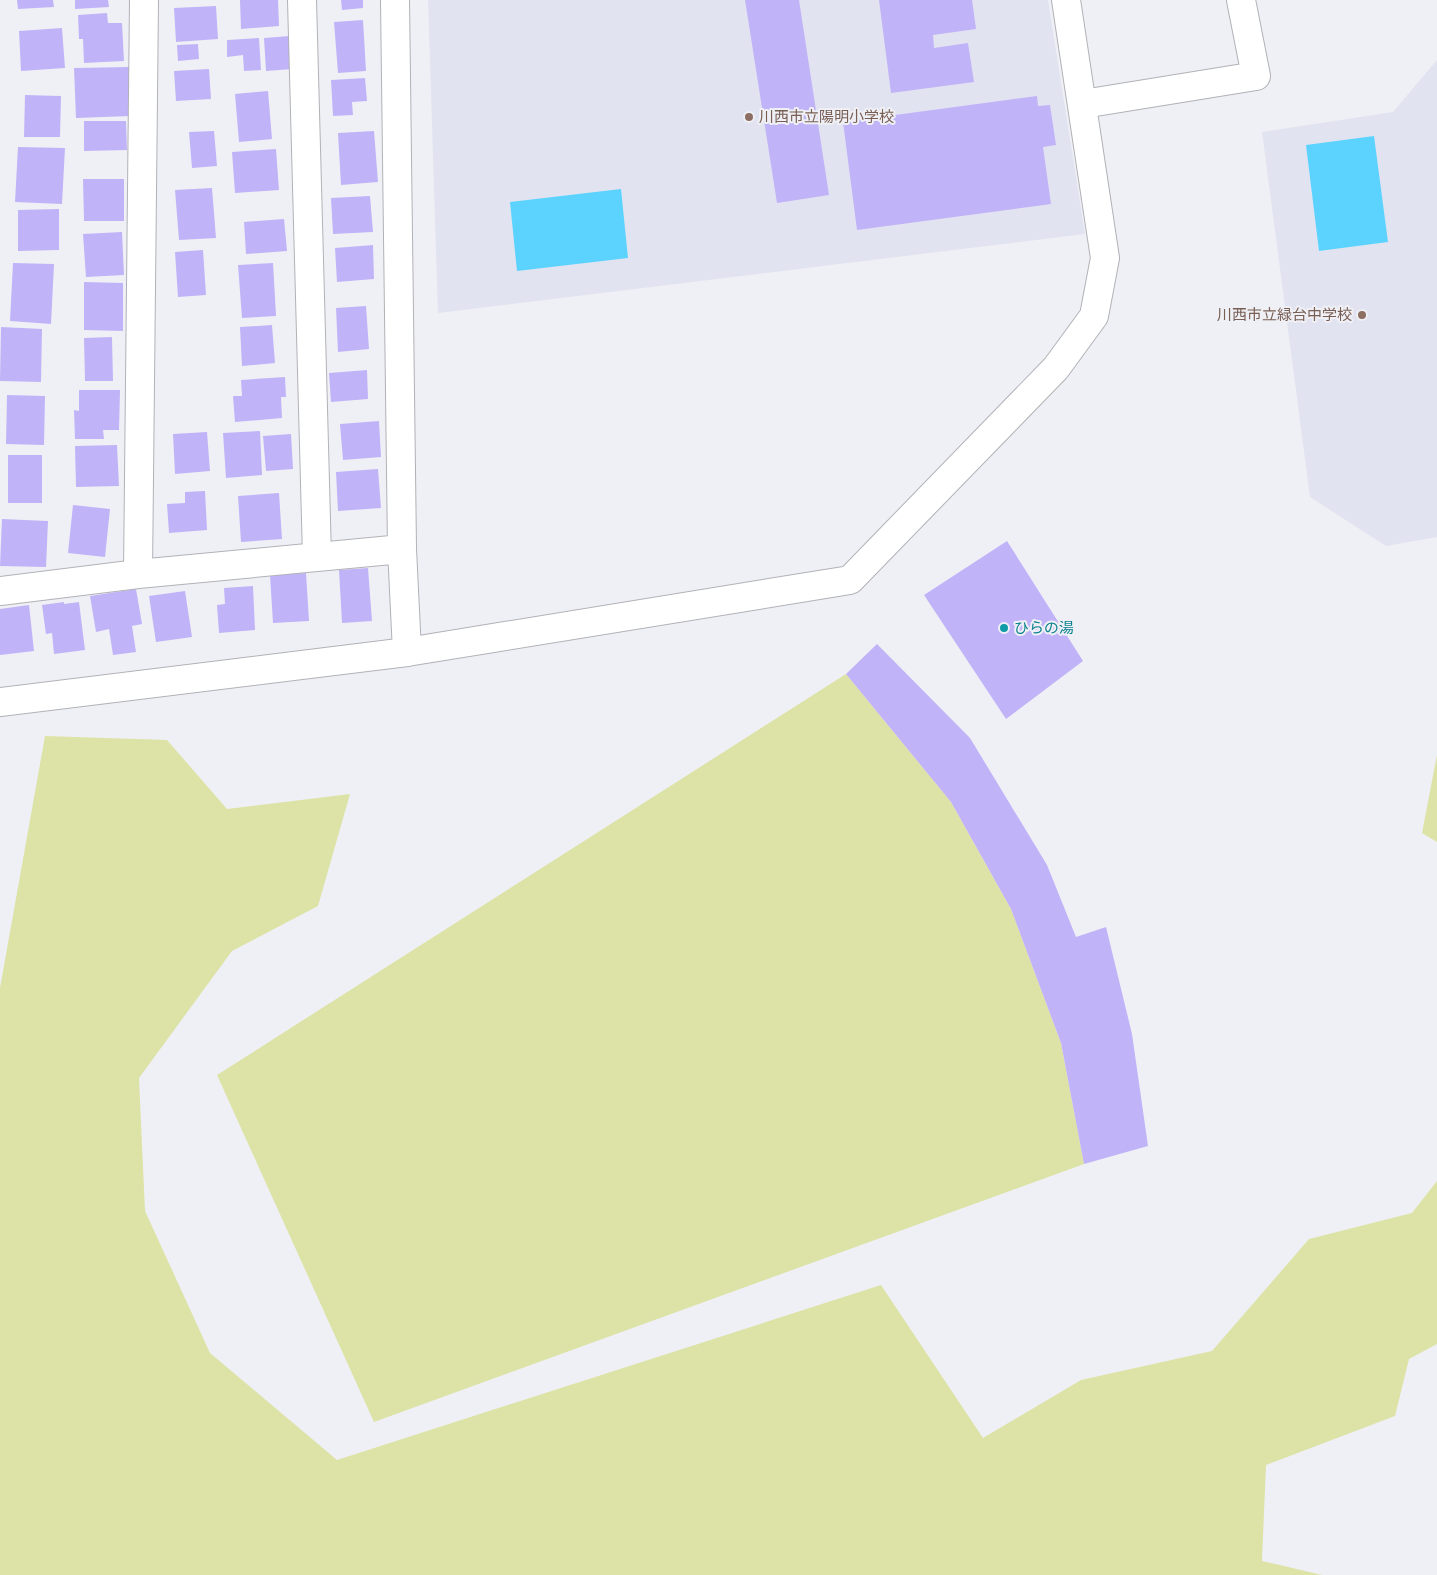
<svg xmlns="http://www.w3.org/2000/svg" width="1437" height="1575" viewBox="0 0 1437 1575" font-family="'Archivo Narrow','Noto Sans JP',sans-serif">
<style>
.built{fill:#e2e3f0}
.green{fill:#dde3a6}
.water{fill:#5cd3ff}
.building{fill:#c1b3f8}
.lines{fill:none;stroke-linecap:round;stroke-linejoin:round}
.minor-casing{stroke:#b1b2b7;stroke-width:30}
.tertiary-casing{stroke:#b1b2b7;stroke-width:30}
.minor{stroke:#fff;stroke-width:28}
.tertiary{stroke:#fff;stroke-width:28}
.education-dot{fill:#8d6e63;stroke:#eff0f5;stroke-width:2}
.culture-dot{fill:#0f9aa8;stroke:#eff0f5;stroke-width:2}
.labels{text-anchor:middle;stroke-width:4;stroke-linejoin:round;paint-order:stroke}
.education-label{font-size:15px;fill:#785e54;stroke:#eff0f5;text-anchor:start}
.culture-label{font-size:15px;fill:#0d838f;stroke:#eff0f5;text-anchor:start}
</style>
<rect width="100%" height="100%" fill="#eff0f5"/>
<path class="built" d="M428 0H1048L1085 234 438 313Z
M1437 60V537L1386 546 1310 497 1262 132 1393 112Z"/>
<path class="green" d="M846 674 951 802 1011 909 1061 1043 1084 1164 374 1422 217 1075Z
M45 736 167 740 227 809 350 794 318 906 232 951 139 1078 145 1211 210 1353 337 1460 881 1285 983 1438 1081 1380 1212 1351 1309 1239 1412 1213 1437 1181V1344L1409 1359 1395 1416 1266 1465 1262 1561 1322 1575H0V988Z
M1437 755V842L1422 833Z"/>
<path class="water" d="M1374 136 1388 242 1319 251 1306 145Z
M621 189 628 258 517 271 510 202Z"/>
<path class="building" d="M17 0H53L54 7 18 9Z
M75 0H108L109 7 75 9Z
M240 0H278L279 26 241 29Z
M341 0H363V8L342 10Z
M745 0H799L829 195 777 203Z
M879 0H972L976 29 933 35 934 48 968 43 974 82 891 93Z
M216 6 218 39 176 42 174 8Z
M107 13 108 23H122L124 61 84 63 83 39H79L78 15Z
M363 20 366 71 338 73 334 22Z
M62 28 65 68 21 71 19 31Z
M290 36 292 69 266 71 264 38Z
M259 38 261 70 244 71 243 55 227 57V40Z
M198 44 199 59 178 61 177 45Z
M129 67 130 116 76 118 74 68Z
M209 69 211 99 176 101 174 71Z
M365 78 367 101 352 102 353 115 333 116 331 80Z
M268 91 272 139 239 142 235 94Z
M25 95 61 96 60 137H24Z
M1037 96 1038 106 1050 105 1056 145 1043 147 1051 204 857 230 843 122Z
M84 121H126L127 150 84 151Z
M214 131 217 166 192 168 189 132Z
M374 131 378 182 341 185 338 133Z
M18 147 65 148 62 204 15 202Z
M276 149 279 190 235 193 232 152Z
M83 179H124V221H84Z
M212 188 216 238 179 240 175 190Z
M370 196 373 232 333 234 331 198Z
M59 209V250L18 251V210Z
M284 219 287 251 246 254 244 222Z
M122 232 124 275 86 277 83 234Z
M373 245 374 279 337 282 335 248Z
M203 250 206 295 178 297 175 252Z
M13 263 54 264 51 324 10 321Z
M273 263 276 316 242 318 238 265Z
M84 282 123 283V331L84 330Z
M366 306 369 349 338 352 336 308Z
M272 325 275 363 242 366 240 327Z
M1 327 42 329 41 382 0 381Z
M112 337 113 381H85L84 338Z
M367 370 368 399 331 402 329 373Z
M285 377 286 397H281L282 418 235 422 233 396H242L241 380Z
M79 390H120L119 430H103L104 439H75L74 410 79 411Z
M7 395 45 396 44 445 6 444Z
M379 421 381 457 343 460 340 424Z
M260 431 262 475 226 478 223 433Z
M207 432 210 471 175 474 173 434Z
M291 434 293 469 266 471 263 436Z
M117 445 119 486 76 487 75 446Z
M8 455H42V503H8Z
M378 469 381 508 338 511 336 472Z
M205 491 207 530 169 533 167 504 185 503V492Z
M279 493 282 539 241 542 238 496Z
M73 505 110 509 105 557 68 553Z
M2 519 48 521 46 567 0 566Z
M1007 541 1083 661 1006 719 924 595Z
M368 568 372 621 342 623 339 570Z
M306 573 309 621 273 623 270 575Z
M253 586 255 630 219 633 217 605 225 604 224 588Z
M136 589 142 624 132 626 136 652 113 655 109 629 96 632 90 596Z
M185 591 192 637 156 642 149 596Z
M64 602V604L79 602 85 650 54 654 52 633 46 634 42 605Z
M29 605 34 651 0 655V609Z
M877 644 970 738 1047 865 1076 937 1106 927 1132 1034 1148 1146 1084 1164 1061 1043 1011 909 951 802 846 674Z"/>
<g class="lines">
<defs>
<path id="minor" d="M302 0 317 557
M395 0 402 549 407 652
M1083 104 1256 76 1241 0
M138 574 144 0
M0 591 138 574 402 549"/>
<path id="tertiary" d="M0 702 407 652 850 580 1056 368 1094 316 1105 258 1066 0"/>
</defs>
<use href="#minor" class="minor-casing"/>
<use href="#tertiary" class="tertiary-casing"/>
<use href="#minor" class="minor"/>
<use href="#tertiary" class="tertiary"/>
</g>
<g class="education-dot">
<circle cx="749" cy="117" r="5"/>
<circle cx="1362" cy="315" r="5"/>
</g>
<circle class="culture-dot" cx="1004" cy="628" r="5"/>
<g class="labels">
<g class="education-label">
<text x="759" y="122">川西市立陽明小学校</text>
<text x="1352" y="320" text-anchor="end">川西市立緑台中学校</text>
</g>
<g class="culture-label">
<text x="1014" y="633">ひらの湯</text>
</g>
</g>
</svg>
